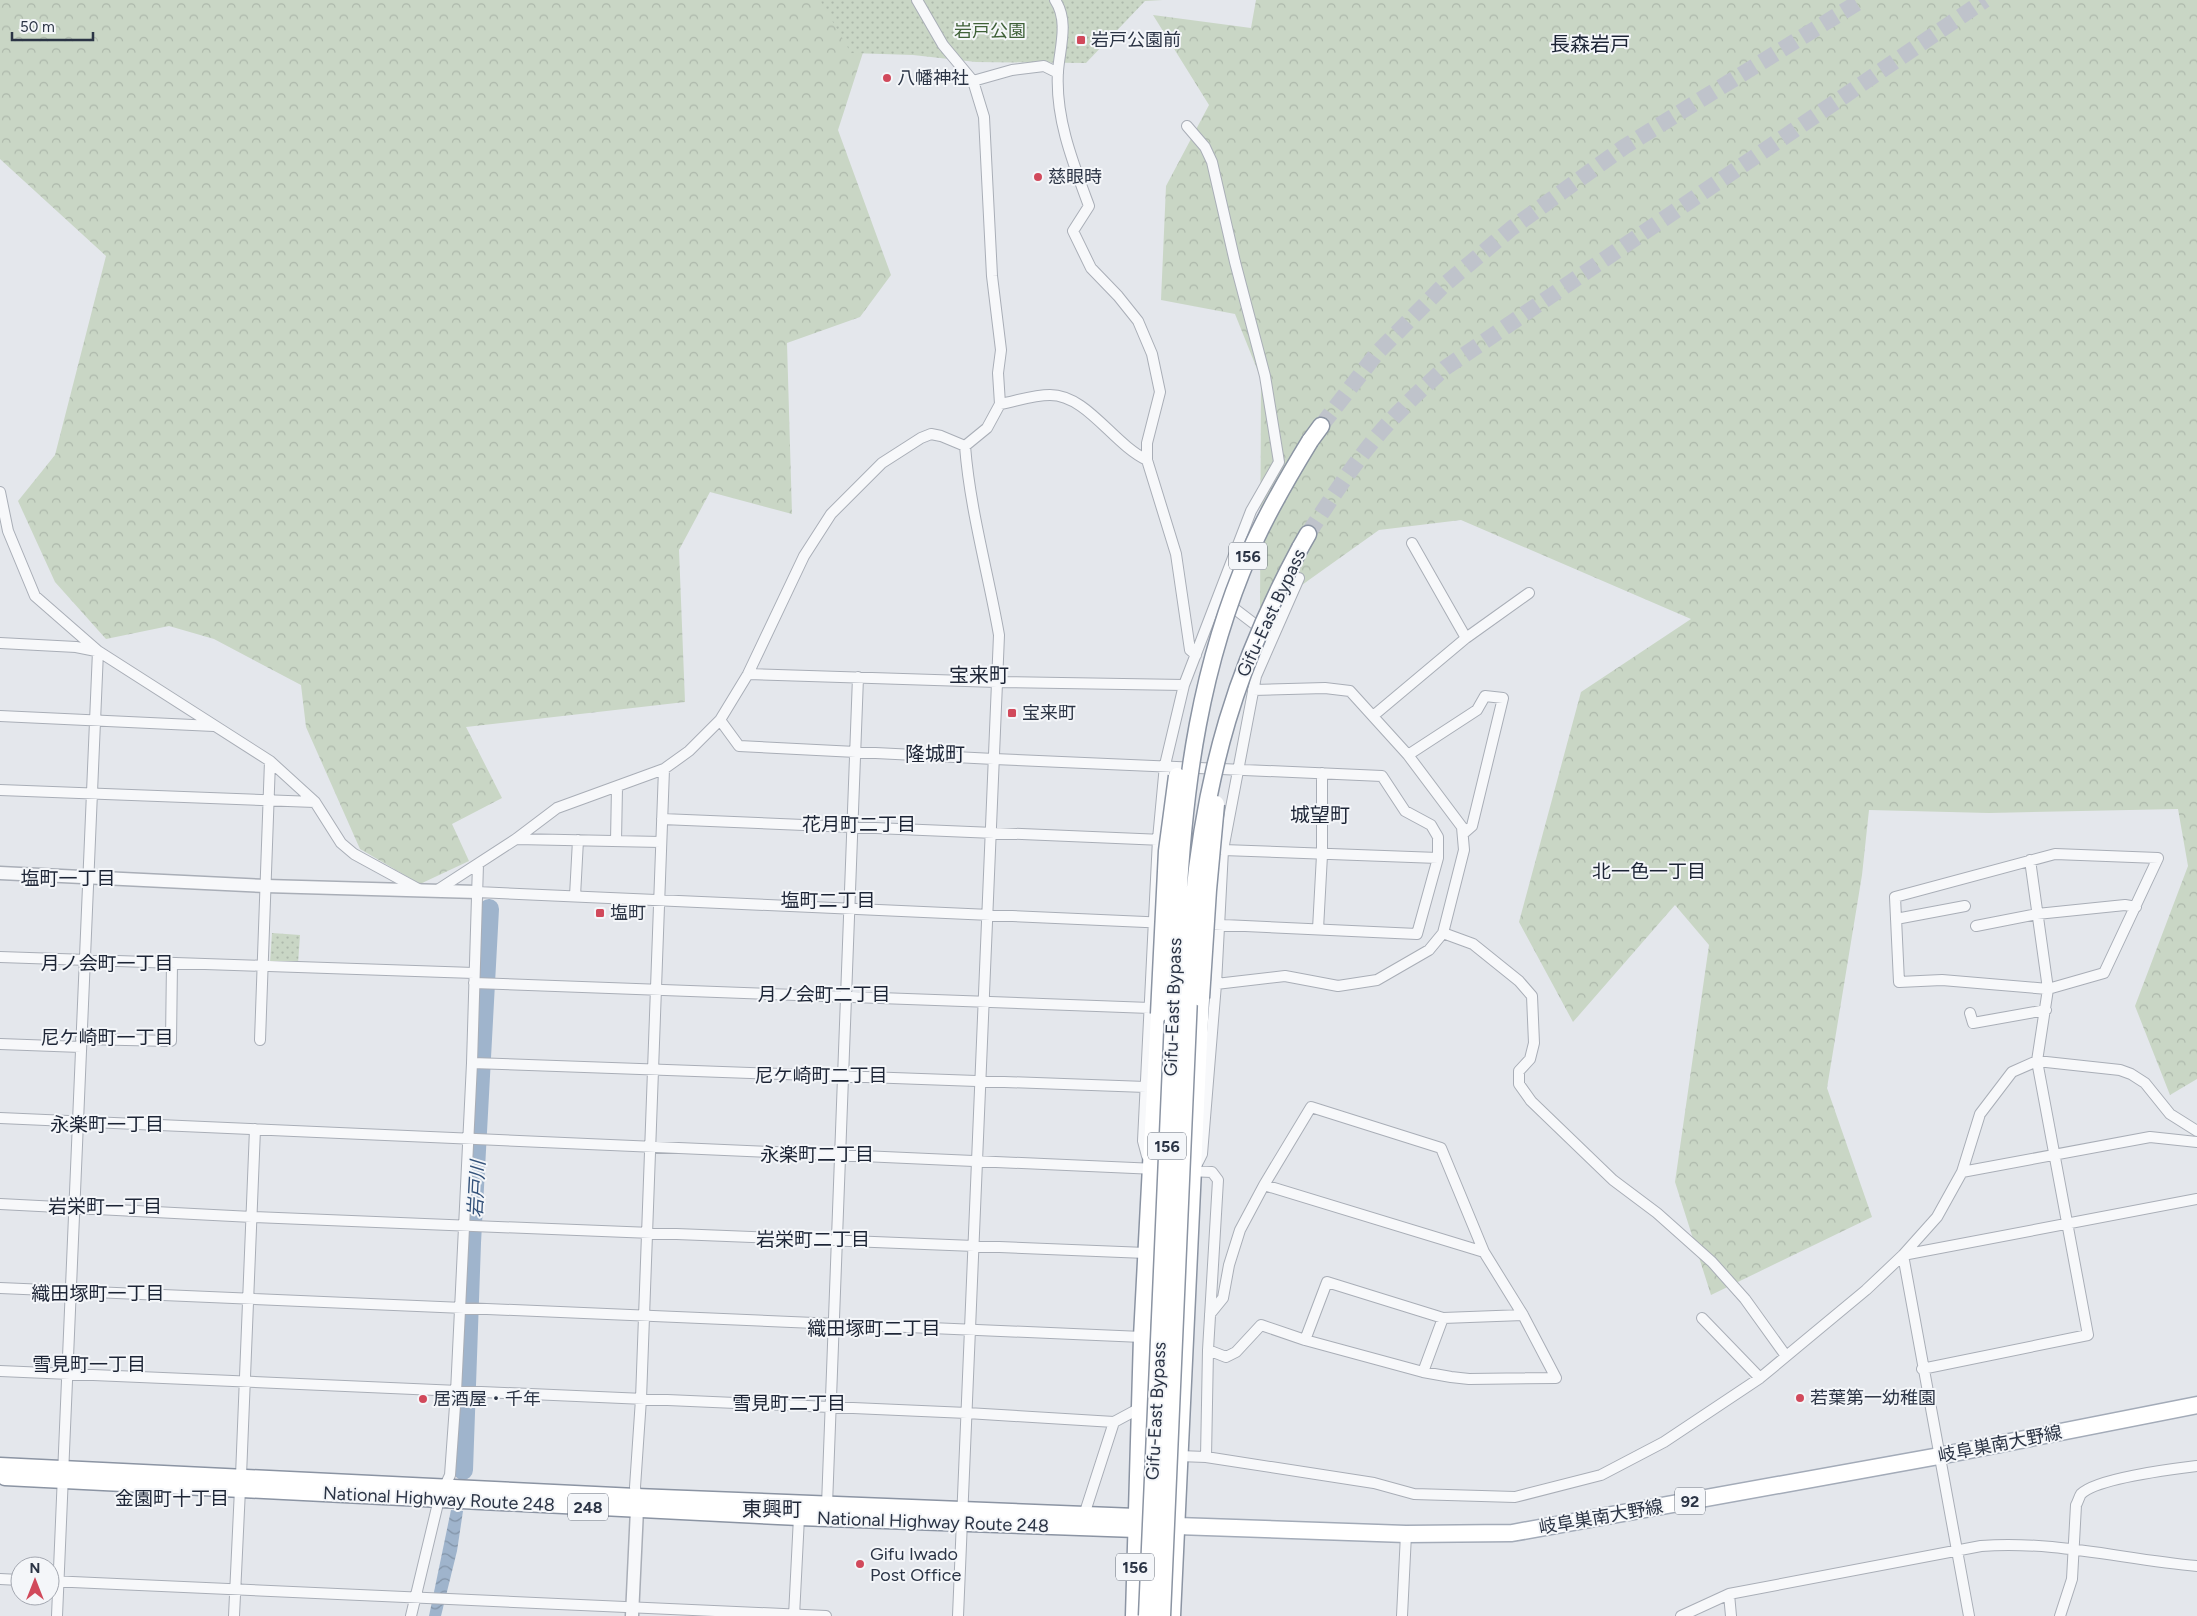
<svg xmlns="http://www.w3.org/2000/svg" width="2197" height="1616" viewBox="0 0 2197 1616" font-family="Figtree,'Noto Sans JP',sans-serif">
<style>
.forest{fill:url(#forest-crowns)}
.park{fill:url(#park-dots)}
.water{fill:url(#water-waves)}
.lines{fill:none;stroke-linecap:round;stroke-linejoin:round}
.river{stroke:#9fb4cc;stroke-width:20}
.trunk-tunnel{stroke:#bfc3cb;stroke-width:16;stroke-dasharray:16 8;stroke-linecap:butt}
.minor-casing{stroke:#a9aeb7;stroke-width:12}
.tertiary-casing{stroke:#a9aeb7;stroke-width:15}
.primary-casing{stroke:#a3abb8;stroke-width:19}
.trunk-casing{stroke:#8b94a3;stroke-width:19}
.minor{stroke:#f7f8fa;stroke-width:10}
.tertiary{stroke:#f7f8fa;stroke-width:12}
.primary{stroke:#fff;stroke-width:16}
.trunk{stroke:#fff;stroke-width:16}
.trunk-bridge-casing{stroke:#8b94a3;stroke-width:19;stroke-linecap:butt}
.trunk-bridge{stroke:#fff;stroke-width:16}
.poi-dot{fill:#d1495b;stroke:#f4f6f9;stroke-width:2}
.labels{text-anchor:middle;stroke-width:4;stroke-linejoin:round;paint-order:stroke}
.shield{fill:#f4f6f9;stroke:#676e7b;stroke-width:1}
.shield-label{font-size:16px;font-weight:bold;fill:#2b3445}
.park-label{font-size:18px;fill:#3f6138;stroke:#f4f6f9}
.poi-label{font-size:18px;fill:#2b3445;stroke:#f4f6f9;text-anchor:start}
.street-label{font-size:18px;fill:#2b3445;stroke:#f4f6f9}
.neighbourhood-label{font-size:19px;fill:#1d2536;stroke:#f4f6f9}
.water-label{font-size:19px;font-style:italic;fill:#34527a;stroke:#f4f6f9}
.quarter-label{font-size:20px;fill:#1d2536;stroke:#f4f6f9}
</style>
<defs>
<pattern id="forest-crowns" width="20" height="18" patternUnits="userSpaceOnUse" patternTransform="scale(1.25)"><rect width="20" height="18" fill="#c9d6c5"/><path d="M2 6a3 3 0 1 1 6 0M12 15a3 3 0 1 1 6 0" fill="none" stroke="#adb8ab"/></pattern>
<pattern id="park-dots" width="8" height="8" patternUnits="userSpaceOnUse" patternTransform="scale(1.25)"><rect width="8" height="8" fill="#c9d6c5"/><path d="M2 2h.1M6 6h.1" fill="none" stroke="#adb8ab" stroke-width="1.8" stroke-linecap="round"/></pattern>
<pattern id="water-waves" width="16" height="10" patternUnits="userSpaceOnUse" patternTransform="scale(1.25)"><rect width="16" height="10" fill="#9fb4cc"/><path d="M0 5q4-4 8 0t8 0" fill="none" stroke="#8293a7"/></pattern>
</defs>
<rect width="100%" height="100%" fill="#e4e7ec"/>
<path class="forest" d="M0 0H880L838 130 891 275 860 317 787 343 792 514 710 492 679 550 685 702 466 727 502 798 452 824 469 861 420 884 360 849 306 727 301 685 214 639 169 626 106 639 55 582 18 501 55 455 106 256 0 159Z
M1256 0H2197V1079L2170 1095 2135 1006 2188 866 2178 809 1989 813 1869 810 1862 875 1827 1088 1872 1217 1711 1295 1675 1182 1709 945 1675 905 1573 1022 1519 922 1581 692 1691 619 1461 520 1379 530 1260 615 1261 379 1235 314 1161 300 1166 186 1209 105 1153 15 1251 28Z"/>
<path class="park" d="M820 0H1163L1145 1 1086 63 976 62 913 55 851 53Z
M272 933 300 935 298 964 270 963Z"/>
<path class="water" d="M451 1510 463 1511 457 1551 441 1616H429Z"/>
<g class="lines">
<path class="river" d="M463 1470 471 1243 489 909"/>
<path class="trunk-tunnel" d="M1321 426 1377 353 1443 286 1512 228 1624 147 1862 0
M1308 534C1337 490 1365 445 1403 408 1416 394 1431 381 1445 368L1985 0"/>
<defs>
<path id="minor" d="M917 0 943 45 973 81 984 117 992 276 1001 350 998 373 1000 404 987 428 965 446
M1055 0C1069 21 1060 47 1058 71 1055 118 1073 163 1089 206L1073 231 1091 268 1118 296 1138 321 1152 354 1160 392 1147 443V460L1176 554 1190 650 1196 655
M973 81 1012 70 1044 66 1058 73
M1000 404C1016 401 1034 395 1050 395 1087 395 1113 444 1147 460
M0 492 8 531 35 596 98 651 270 761 315 802 341 843 354 854 420 890
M1412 543 1466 638
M1227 603 1265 632
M0 643 76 647 96 651
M748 674 997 682 1184 685
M0 716 214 726
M1373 716 1466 638 1529 593
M720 720 739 746 994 759 1382 776 1405 811 1431 825 1438 837V858L1417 934 1202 924
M1408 755 1477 710 1485 696 1503 698 1472 826 1464 833
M0 790 315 802
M662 819 1163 840
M516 839 661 842
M616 841 617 787
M1178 843 1223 850 1438 858
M2055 854 2158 858 2104 973 2048 989 1942 980 1899 982 1895 897Z
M436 891 516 839 557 808 664 769 689 751 720 720 748 674 804 556 831 514 882 463 921 438 931 434 941 436 965 446
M477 892 1168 923
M575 896 578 840
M1896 919 1965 906
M1976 926 2037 914 2125 905 2136 907
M1318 929 1322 855V773
M1443 933 1473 944 1519 981 1532 996 1534 1043 1530 1059 1519 1071V1084L1531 1101 1613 1180 1657 1213 1712 1262 1745 1299 1786 1356
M0 957 474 973
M474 983 1150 1008 1163 1003
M1198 991 1216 984 1285 976 1338 986 1377 980 1429 950 1443 933 1464 850 1462 827 1408 755 1350 691 1325 688 1253 690
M1970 1013 1973 1023 2046 1010
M81 1039 171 1041 172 963
M260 1040 270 761
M0 1044 81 1047
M472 1063 1146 1087
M0 1118 1156 1169
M1147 1156 1143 1141 1158 839 1165 765 1184 685 1251 511 1279 462 1265 376 1235 262 1212 162 1205 147 1187 126
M1196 1166 1202 1154 1216 984 1223 850 1256 676 1299 578
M1188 1171 1212 1172 1218 1180 1208 1350 1206 1457
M1962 1172 2150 1137 2197 1142
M1264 1185 1484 1252
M0 1204 252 1217 1146 1253
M1903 1255 1969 1616
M1903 1255 2197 1199
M0 1288 1142 1337
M1702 1318 1760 1378
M1305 1340 1327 1282 1443 1318 1523 1315
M1208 1350 1226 1357 1236 1352 1261 1325 1305 1340 1423 1372 1451 1377 1469 1379 1556 1378 1523 1315 1484 1252 1441 1148 1311 1107 1264 1185 1240 1230 1229 1265 1223 1298 1210 1314
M1922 1369 2088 1335 2037 1061 2048 989 2030 860
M0 1371 967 1413 1114 1422
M1423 1372 1443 1318
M1179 1456 1206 1457 1374 1483 1414 1494 1515 1497 1601 1475 1664 1442 1760 1378 1866 1290 1903 1255 1937 1217 1962 1172 1980 1114 2012 1072 2037 1061 2120 1070 2131 1074 2145 1083 2170 1114 2197 1131
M241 1476 255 1129
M637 1503 635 1487 641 1399 664 769
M827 1505 858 677
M1084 1515 1114 1422 1140 1408
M0 1579 20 1580
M50 1581 826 1616
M1729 1594 1731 1616
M57 1616 98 651
M234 1616 240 1489
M411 1616 439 1499 450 1475 456 1392 472 1063 478 864
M794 1616 799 1517
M958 1616 999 635C988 572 970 510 965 446
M1402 1616 1406 1534
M1681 1616 1729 1594 1981 1546C2053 1540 2126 1560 2197 1566
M2060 1616 2072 1579 2076 1505C2078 1502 2079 1497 2081 1494 2097 1478 2173 1469 2197 1466"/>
<path id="tertiary" d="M0 873 266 886 477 892
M632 1616 637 1509"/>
<path id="primary" d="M1177 1526 1406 1534 1512 1533 1939 1456 2197 1405"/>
<path id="trunk" d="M1310 441 1321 426
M1300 548 1308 534
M0 1466 636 1497 1136 1517 1177 1526
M5 1477 799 1517 1136 1529 1157 1527
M1134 1616 1142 1337 1159 1014
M1172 1616 1201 998"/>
</defs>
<use href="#minor" class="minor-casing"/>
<use href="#tertiary" class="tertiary-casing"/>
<use href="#primary" class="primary-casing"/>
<use href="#trunk" class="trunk-casing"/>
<use href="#minor" class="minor"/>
<use href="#tertiary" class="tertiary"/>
<use href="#primary" class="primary"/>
<use href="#trunk" class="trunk"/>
<defs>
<path id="trunk-bridge" d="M1201 998 1208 890 1216 804
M1159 1014 1167 851 1177 776
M1147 1616 1178 904C1184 783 1201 664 1250 552 1266 514 1288 477 1310 441
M1162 1616 1193 905C1206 770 1236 667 1300 548"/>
</defs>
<use href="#trunk-bridge" class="trunk-bridge-casing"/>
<use href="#trunk-bridge" class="trunk-bridge"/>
</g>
<g class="poi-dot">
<rect x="1076" y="35" width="10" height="10" rx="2.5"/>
<circle cx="887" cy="78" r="5"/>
<circle cx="1038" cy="177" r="5"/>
<rect x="1007" y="708" width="10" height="10" rx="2.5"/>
<rect x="595" y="908" width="10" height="10" rx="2.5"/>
<circle cx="1800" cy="1398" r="5"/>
<circle cx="423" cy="1399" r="5"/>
<circle cx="860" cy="1564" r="5"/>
</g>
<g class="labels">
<g class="shield">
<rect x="1229" y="542.5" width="38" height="27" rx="4"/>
<rect x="1148" y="1132.5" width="38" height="27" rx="4"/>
<rect x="1675" y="1487.5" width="30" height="27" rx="4"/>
<rect x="568" y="1493.5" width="40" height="27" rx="4"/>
<rect x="1116" y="1553.5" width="38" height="27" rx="4"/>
</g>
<g class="shield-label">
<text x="1248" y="562">156</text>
<text x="1167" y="1152">156</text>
<text x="1690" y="1507">92</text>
<text x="588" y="1513">248</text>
<text x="1135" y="1573">156</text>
</g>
<g class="park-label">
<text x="990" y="37">岩戸公園</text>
</g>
<g class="poi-label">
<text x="1091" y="46">岩戸公園前</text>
<text x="897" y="84">八幡神社</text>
<text x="1048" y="183">慈眼時</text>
<text x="1022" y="719">宝来町</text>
<text x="610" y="919">塩町</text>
<text x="1810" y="1404">若葉第一幼稚園</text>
<text x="433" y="1405">居酒屋・千年</text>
<text x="870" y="1560">Gifu Iwado<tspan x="870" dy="21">Post Office</tspan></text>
</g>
<g class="street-label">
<text transform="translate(1271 613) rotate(-65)" y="6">Gifu-East Bypass</text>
<text transform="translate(1173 1007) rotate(-88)" y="6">Gifu-East Bypass</text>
<text transform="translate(1156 1411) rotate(-87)" y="6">Gifu-East Bypass</text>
<text transform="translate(2000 1444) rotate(-11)" y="6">岐阜巣南大野線</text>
<text transform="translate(439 1499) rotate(3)" y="6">National Highway Route 248</text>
<text transform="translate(1601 1517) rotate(-10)" y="6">岐阜巣南大野線</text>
<text transform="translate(933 1522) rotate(2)" y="6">National Highway Route 248</text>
</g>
<g class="neighbourhood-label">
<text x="859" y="831">花月町二丁目</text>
<text x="1649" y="878">北一色一丁目</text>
<text x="68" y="885">塩町一丁目</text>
<text x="828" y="907">塩町二丁目</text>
<text x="107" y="970">月ノ会町一丁目</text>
<text x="824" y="1001">月ノ会町二丁目</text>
<text x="107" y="1044">尼ケ崎町一丁目</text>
<text x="821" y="1082">尼ケ崎町二丁目</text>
<text x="107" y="1131">永楽町一丁目</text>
<text x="817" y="1161">永楽町二丁目</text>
<text x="105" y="1213">岩栄町一丁目</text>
<text x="813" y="1246">岩栄町二丁目</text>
<text x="98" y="1300">織田塚町一丁目</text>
<text x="874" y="1335">織田塚町二丁目</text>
<text x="89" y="1371">雪見町一丁目</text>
<text x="789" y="1410">雪見町二丁目</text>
<text x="172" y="1505">金園町十丁目</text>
</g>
<g class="water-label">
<text transform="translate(476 1189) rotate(-87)" y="7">岩戸川</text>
</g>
<g class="quarter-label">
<text x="1590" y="51">長森岩戸</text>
<text x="979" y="682">宝来町</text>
<text x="935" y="761">隆城町</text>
<text x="1320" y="822">城望町</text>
<text x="772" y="1516">東興町</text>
</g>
</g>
<g transform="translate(35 1581)"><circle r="24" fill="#f4f6f9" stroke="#a4a8b1"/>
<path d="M0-4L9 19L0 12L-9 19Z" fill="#d1495b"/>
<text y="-8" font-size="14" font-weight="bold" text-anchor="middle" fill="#2b3445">N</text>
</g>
<path d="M12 32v8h81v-8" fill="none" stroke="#2b3445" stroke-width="2.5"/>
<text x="20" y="32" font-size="15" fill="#2b3445" stroke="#f4f6f9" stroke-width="4" paint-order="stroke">50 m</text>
</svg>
